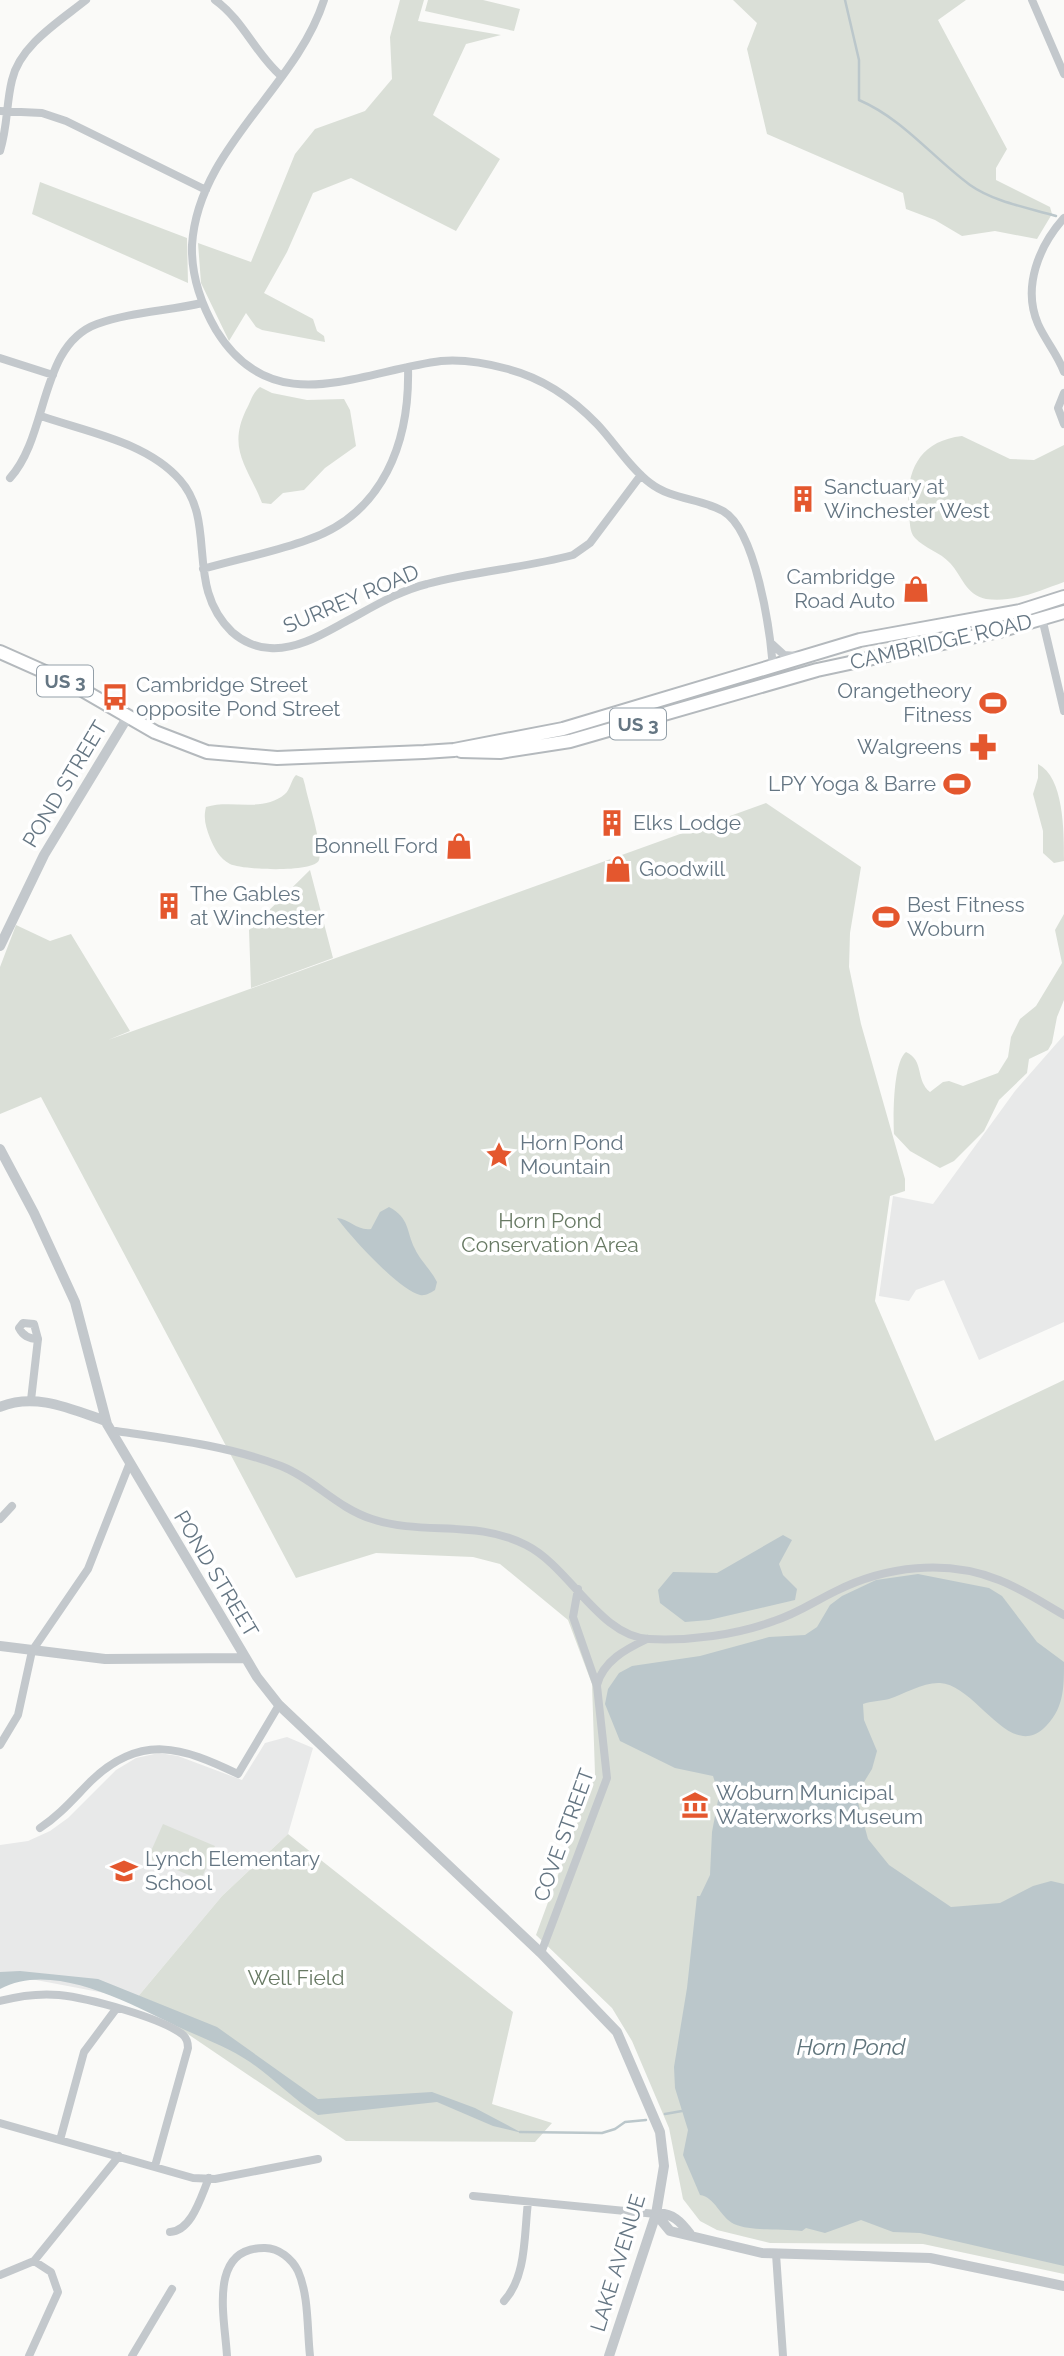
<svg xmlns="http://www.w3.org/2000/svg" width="1064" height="2356" viewBox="0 0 1064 2356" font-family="Raleway,sans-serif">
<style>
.built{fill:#e8e9e9}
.green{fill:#dadfd7}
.water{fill:#bbc7cb}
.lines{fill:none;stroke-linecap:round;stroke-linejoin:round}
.stream{stroke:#bbc7cb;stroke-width:2.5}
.trunk-casing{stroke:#b4b9bd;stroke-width:16}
.minor{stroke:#c3c8cc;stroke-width:8}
.tertiary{stroke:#c3c8cc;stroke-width:10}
.trunk{stroke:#fff;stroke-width:12}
.labels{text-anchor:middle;stroke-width:7;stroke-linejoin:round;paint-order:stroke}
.shield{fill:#fff;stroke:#939fa8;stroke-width:2}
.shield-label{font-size:19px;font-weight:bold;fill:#657683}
.poi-label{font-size:21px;fill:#657683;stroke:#fff;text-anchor:start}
.street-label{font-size:21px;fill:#657683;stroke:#fff}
.park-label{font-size:21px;fill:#687a64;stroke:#fff}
.water-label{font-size:23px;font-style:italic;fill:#60757c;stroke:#fff}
</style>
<rect width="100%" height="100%" fill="#fafaf8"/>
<path class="built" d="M1064 1035V1322L979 1360 944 1280 916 1290 909 1301 879 1296 893 1196 933 1204 1015 1091Z
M287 1737 313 1748 288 1834 222 1896 136 1999 15 1976 0 1982V1845L28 1841 50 1831 68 1818 116 1770 136 1758 159 1753 178 1756 242 1780 265 1743Z"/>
<path class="green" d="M400 0H424L418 21 501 35 466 44 433 115 500 159 456 231 351 178 313 193 287 252 264 293 313 319 317 331 324 336 325 342 262 330 256 327 246 313 229 341 201 283 198 243 251 262 295 154 315 129 365 111 392 79 390 37Z
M428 0H483L520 9 514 31 425 11Z
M733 0H966L938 20 1007 149 996 168V180L1050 207 1052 214 1037 239 995 231 962 236 935 220 906 209 903 193 767 134 747 49 757 23Z
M40 182 187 238 188 283 32 214Z
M260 387 272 393 307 400 344 399 350 410 356 446 325 468 304 490 283 493 271 504 262 503C248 467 227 450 246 410 251 402 252 393 260 387Z
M962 436 1010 459 1034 460 1064 445V582C1039 591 1013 603 986 599 966 595 962 576 950 563 940 552 924 548 915 538 909 532 910 520 909 512 905 473 918 441 962 436Z
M1038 764C1064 777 1064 831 1064 861L1054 863 1043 853V831L1033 794 1038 778Z
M296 775 303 778 305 785C308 801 323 845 319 860 315 873 242 870 230 864 220 859 214 848 210 838 206 827 203 819 206 807 230 799 263 813 285 794 290 790 291 780 296 775Z
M766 803 861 867 850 933 849 967 861 1024 905 1179V1191L890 1196 875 1301 935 1441 1064 1380V2274L923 2244 770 2243 717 2230 700 2221 683 2199 669 2128 632 2041 612 2008 536 1935 595 1774 592 1684 568 1620 500 1564 473 1557 376 1553 296 1578 41 1097 0 1114V967L16 925 50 941 71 934 130 1031 108 1040Z
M310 870 333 958 251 988 249 930Z
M1064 914V1000L1057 1017 1052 1043 1048 1050 1029 1059 1027 1073 999 1100 984 1131 954 1161 940 1168 910 1151 894 1134C893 1117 893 1062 906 1052 925 1061 915 1080 930 1092L943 1082 949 1081 963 1086 998 1073 1008 1057 1011 1037 1020 1019 1036 1006 1062 963 1055 930Z
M163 1824 215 1846 201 1880 148 1858Z
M288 1834 513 2012 492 2104 552 2123 535 2142 346 2141 136 1999 222 1896Z"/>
<path class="water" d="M389 1207C410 1218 406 1231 415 1249 420 1260 431 1270 437 1282L435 1290C430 1293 426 1296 420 1295 399 1290 350 1236 337 1218 350 1219 357 1231 371 1229L380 1212Z
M783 1535 792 1540 779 1564 783 1575 797 1589 795 1600 709 1620 685 1622 660 1603 658 1590 673 1572 717 1573Z
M918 1574 989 1588 1002 1596 1037 1642 1064 1662C1064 1689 1064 1710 1043 1729 1008 1759 976 1685 940 1683 924 1682 904 1694 889 1699 880 1701 871 1701 863 1704L864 1720 877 1751 872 1769 856 1795 868 1839 889 1865 951 1907 1000 1903 1033 1886 1051 1881 1064 1884V2266L920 2233 893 2232 861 2220 825 2233 806 2228 802 2231C781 2228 753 2232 734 2224 720 2217 715 2197 700 2195L683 2155 688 2130 675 2088 674 2067 687 1988 697 1896H700L710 1875 712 1832 719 1795 713 1776 675 1768 620 1741 605 1704 608 1689 619 1673 632 1666 700 1656 769 1637 805 1635 817 1627 830 1605 842 1596 876 1580Z
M20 1971 98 1979 217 2027 318 2099 432 2092 475 2108 522 2133 493 2126 437 2102 318 2115C293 2099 273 2078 250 2062 231 2049 212 2042 192 2033 140 2010 57 1958 0 1989V1972Z"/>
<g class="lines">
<path class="stream" d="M845 0 859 60V100C903 119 932 157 970 185 994 202 1029 208 1056 216
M665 2114 682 2111
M520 2132 602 2133 615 2129 625 2122 646 2120"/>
<defs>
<path id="trunk" d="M0 652 72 684 155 732 207 752 277 758 424 752 454 750 563 729 860 640 1020 611 1064 597
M461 751 500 752 570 741 817 670 999 631 1064 612"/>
</defs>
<use href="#trunk" class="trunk-casing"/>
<path class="minor" d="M215 0C243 20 255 53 280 75
M324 0C296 88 198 148 192 245 191 276 201 304 216 330 273 423 360 371 441 361 463 359 486 363 508 369 542 378 573 399 597 424 615 443 629 467 650 483 672 500 699 498 723 511 756 530 770 630 773 667
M1032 0 1064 74
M0 111 42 113 66 121 206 190
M0 151C8 125 6 104 12 80 20 45 60 21 86 0
M1064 218C1039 246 1022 287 1038 324 1045 340 1058 355 1064 372
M0 358 53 375
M1064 393 1058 408 1064 424
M41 416C87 432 147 442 180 480 218 523 184 586 232 632 242 641 257 648 270 648 297 650 323 634 345 622 371 608 398 591 427 584 475 571 525 568 573 555L590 543 641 475
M10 478C49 435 39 345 97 324 130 312 168 311 202 303
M203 569C238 559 274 552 307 540 384 514 410 441 408 367
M1042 618 1064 711
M772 644 784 655 797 656
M31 1400 38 1339C29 1339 23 1336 19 1328L23 1323 34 1324 38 1339
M116 1431C171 1439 229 1446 281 1466 314 1479 337 1508 372 1519 423 1536 476 1519 526 1545 570 1567 599 1636 649 1639 690 1641 736 1635 774 1621 797 1614 815 1601 836 1591 886 1566 946 1559 999 1580 1022 1589 1043 1603 1064 1615
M0 1519 12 1506
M597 1685C603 1661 626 1649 647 1639
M0 1745 18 1715 32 1651 88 1569 129 1465
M40 1828C60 1815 74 1798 91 1781 141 1733 182 1747 238 1774L279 1705
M541 1953 607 1778 597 1686 573 1617 578 1589
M0 2001C19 1996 38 1993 59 1995 88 1998 159 2017 182 2034 187 2038 188 2042 188 2048L155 2166
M0 2123 193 2178 215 2179 318 2159
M60 2140 84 2052 116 2009
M473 2196 656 2214
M170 2232C192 2231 201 2196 209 2178
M776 2254 783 2356
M0 2275 34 2261 119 2156
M504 2301C527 2276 524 2234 528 2202
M29 2356 58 2292 51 2272 34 2261
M132 2356 172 2289
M227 2356C225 2319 207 2247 265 2248 279 2248 292 2259 298 2271 309 2296 307 2329 310 2356"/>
<path class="tertiary" d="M0 946 44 855 127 718
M0 1149 34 1213 75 1302 107 1424 257 1677 279 1705 541 1953 617 2032 660 2132 664 2166 656 2214 609 2356
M0 1407C35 1392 71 1409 106 1421
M0 1646 105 1659 244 1658
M656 2214 670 2231 762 2253 930 2258 1064 2286
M656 2214C672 2212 681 2222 690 2234"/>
<use href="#trunk" class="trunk"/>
</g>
<defs>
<symbol id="building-bare" viewBox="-9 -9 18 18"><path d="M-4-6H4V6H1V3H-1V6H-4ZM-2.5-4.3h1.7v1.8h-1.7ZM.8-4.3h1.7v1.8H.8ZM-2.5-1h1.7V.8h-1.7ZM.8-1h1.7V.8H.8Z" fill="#e4572e" stroke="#fff" stroke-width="2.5" paint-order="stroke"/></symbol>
<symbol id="shop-bare" viewBox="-9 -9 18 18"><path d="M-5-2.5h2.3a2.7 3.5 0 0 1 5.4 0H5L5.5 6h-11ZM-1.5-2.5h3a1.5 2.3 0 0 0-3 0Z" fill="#e4572e" stroke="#fff" stroke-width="2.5" paint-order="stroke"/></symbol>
<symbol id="bus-bare" viewBox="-9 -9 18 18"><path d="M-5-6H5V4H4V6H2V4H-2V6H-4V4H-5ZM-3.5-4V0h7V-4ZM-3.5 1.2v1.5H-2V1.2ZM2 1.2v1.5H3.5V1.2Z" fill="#e4572e" stroke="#fff" stroke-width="2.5" paint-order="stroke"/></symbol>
<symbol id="stadium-bare" viewBox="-9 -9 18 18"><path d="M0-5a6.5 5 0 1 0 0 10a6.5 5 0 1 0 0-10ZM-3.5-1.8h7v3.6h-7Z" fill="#e4572e" stroke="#fff" stroke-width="2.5" paint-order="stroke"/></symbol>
<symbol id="pharmacy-bare" viewBox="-9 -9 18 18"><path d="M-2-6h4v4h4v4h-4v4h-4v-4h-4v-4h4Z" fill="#e4572e" stroke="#fff" stroke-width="2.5" paint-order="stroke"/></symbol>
<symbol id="sight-bare" viewBox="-9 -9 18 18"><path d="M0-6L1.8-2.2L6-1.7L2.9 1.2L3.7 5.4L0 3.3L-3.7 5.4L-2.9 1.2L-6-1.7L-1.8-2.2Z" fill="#e4572e" stroke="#fff" stroke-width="2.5" paint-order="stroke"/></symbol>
<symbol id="museum-bare" viewBox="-9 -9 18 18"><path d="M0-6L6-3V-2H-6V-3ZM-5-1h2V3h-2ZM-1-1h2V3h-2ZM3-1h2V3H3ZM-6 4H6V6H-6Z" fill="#e4572e" stroke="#fff" stroke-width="2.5" paint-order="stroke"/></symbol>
<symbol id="school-bare" viewBox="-9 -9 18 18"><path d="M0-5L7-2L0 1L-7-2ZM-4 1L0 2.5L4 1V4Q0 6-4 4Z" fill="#e4572e" stroke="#fff" stroke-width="2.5" paint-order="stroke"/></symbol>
</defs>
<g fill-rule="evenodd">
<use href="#building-bare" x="784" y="480" width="38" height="38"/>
<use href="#shop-bare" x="897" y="570" width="38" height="38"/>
<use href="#bus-bare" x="96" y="678" width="38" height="38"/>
<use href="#stadium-bare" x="974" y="684" width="38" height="38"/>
<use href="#pharmacy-bare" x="964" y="728" width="38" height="38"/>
<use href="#stadium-bare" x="938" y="765" width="38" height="38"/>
<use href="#building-bare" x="593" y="804" width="38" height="38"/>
<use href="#shop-bare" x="440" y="827" width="38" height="38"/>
<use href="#shop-bare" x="599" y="850" width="38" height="38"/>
<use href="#building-bare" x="150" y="887" width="38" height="38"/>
<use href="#stadium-bare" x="867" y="898" width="38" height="38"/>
<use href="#sight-bare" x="480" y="1136" width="38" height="38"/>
<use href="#museum-bare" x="676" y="1786" width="38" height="38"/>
<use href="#school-bare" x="105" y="1852" width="38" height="38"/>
</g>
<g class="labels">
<g class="shield">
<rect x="37" y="665.5" width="56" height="31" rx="5"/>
<rect x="610" y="708.5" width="56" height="31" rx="5"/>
</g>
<g class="shield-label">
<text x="65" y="688">US 3</text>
<text x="638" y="731">US 3</text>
</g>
<g class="poi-label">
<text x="824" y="494">Sanctuary at<tspan x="824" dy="24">Winchester West</tspan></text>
<text x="895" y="584" text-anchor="end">Cambridge<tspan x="895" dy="24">Road Auto</tspan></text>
<text x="136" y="692">Cambridge Street<tspan x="136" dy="24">opposite Pond Street</tspan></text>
<text x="972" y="698" text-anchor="end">Orangetheory<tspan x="972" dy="24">Fitness</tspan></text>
<text x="962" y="754" text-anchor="end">Walgreens</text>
<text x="936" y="791" text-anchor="end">LPY Yoga &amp; Barre</text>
<text x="633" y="830">Elks Lodge</text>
<text x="438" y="853" text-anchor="end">Bonnell Ford</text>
<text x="639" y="876">Goodwill</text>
<text x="190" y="901">The Gables<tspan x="190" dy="24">at Winchester</tspan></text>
<text x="907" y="912">Best Fitness<tspan x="907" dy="24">Woburn</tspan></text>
<text x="520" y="1150">Horn Pond<tspan x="520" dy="24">Mountain</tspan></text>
<text x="716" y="1800">Woburn Municipal<tspan x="716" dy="24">Waterworks Museum</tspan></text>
<text x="145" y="1866">Lynch Elementary<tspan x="145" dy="24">School</tspan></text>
</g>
<g class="street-label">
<text transform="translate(351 599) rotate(-23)" y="7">SURREY ROAD</text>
<text transform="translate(941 642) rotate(-13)" y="7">CAMBRIDGE ROAD</text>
<text transform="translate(65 784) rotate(-59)" y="7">POND STREET</text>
<text transform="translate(216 1574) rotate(59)" y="7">POND STREET</text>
<text transform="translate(564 1835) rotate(-70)" y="7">COVE STREET</text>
<text transform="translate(618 2263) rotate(-73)" y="7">LAKE AVENUE</text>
</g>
<g class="park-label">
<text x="550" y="1228">Horn Pond<tspan x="550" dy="24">Conservation Area</tspan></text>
<text x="296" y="1985">Well Field</text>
</g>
<g class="water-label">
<text x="851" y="2055">Horn Pond</text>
</g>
</g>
</svg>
